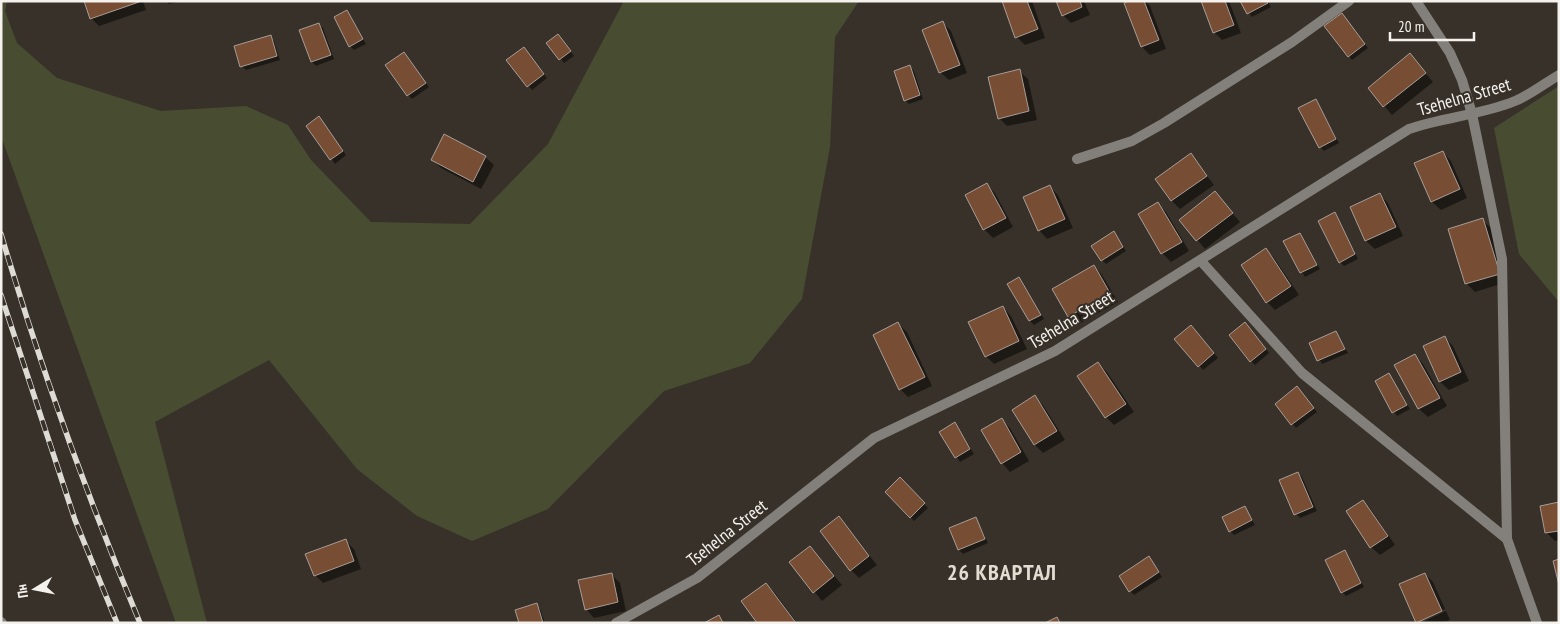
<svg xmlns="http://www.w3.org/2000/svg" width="1560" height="624" viewBox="0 0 1560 624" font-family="'PT Sans Narrow',sans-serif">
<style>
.green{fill:#484d32}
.shadow{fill:#0007}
.building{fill:#774d34;stroke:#a89d97}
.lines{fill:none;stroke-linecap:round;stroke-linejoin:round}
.minor{stroke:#83807c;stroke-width:10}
.rail-casing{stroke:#dedbd5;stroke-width:5.5}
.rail{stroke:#373129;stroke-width:4;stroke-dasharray:11;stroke-linecap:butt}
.labels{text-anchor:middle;stroke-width:4;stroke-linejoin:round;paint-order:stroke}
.street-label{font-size:18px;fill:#f5f2ed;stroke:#373129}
.district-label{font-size:22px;font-weight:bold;letter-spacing:1px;fill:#e3dcd2;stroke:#373129}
</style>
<rect width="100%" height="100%" fill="#373129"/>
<path class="green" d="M1 1H7L5 11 17 43 57 78 161 111 246 106 288 125 311 160 371 222 470 224 548 144 624 1H859L835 37 830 147 802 299 750 363 664 391 548 509 472 541 417 516 357 469 269 360 155 422 207 623H176L1 136Z
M1559 86V302L1519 254 1494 128Z"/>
<path class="shadow" d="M85 1H143L146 10 99 26 91 18Z
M166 1H181L169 4Z
M1003 1H1032L1045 38 1025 45 1017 37Z
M1057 1H1084L1090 15 1071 23 1063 15Z
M1133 1H1145L1150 6 1166 49 1150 55 1142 47Z
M1202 1H1229L1241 33 1222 40 1214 32Z
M1241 1H1268L1271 7 1252 17Z
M347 11 366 44 354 50 350 46Z
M1346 19 1368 48 1352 60 1349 56Z
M943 23 951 31 967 73 949 80 940 72Z
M319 24 323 28 334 59 316 66 312 62Z
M270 36 274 41 280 60 246 70 242 66Z
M562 40 574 56 564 63 548 43Z
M528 53 547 78 532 90 508 60Z
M1410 55 1433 82 1392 115 1369 88Z
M408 58 429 87 412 99 408 95Z
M910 67 914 71 923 99 909 104 905 100Z
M1019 71 1028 79 1037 120 1007 126 999 118Z
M1316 100 1339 143 1324 151 1320 147Z
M319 118 346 155 335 164 307 126Z
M1443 152 1451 161 1467 198 1441 210 1432 202 1416 164Z
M1191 155 1214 185 1180 209 1171 200Z
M485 157 494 165 481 189 441 168 433 160Z
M987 185 995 193 1013 227 993 238 984 229 966 196Z
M1049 186 1058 195 1073 228 1047 239 1039 230Z
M1215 193 1240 222 1205 249 1181 220Z
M1380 195 1388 203 1403 236 1375 249 1366 241 1351 208Z
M1158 204 1166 212 1189 251 1171 262 1162 253Z
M1335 214 1358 259 1344 266 1340 262Z
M1482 220 1491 228 1507 282 1475 292 1466 283Z
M1114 233 1126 251 1106 264 1102 260Z
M1300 234 1320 269 1305 277 1285 242Z
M1266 250 1274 258 1299 295 1275 310 1267 302Z
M1094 266 1102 275 1118 302 1077 325 1069 317Z
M1019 278 1044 319 1034 325 1030 321Z
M1003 307 1011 316 1027 349 994 364 986 356Z
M898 324 907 332 932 386 908 397 900 389Z
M1249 328 1269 353 1255 365 1251 361Z
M1195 330 1218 358 1203 370 1176 339Z
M1336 332 1348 353 1322 364 1311 344Z
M1445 338 1453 346 1469 381 1449 390 1440 382 1424 347Z
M1415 355 1423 364 1447 406 1428 417 1419 409 1396 366Z
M1098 363 1107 372 1134 412 1114 425 1106 417Z
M1389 374 1410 409 1397 416 1376 382Z
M1301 392 1317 412 1296 428 1277 404Z
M1035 397 1043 405 1065 440 1043 453 1035 445 1014 410Z
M1002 420 1010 428 1029 461 1010 472 1002 463Z
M955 424 974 454 960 462 941 432Z
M1298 473 1302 477 1317 511 1300 518 1296 514Z
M900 479 928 508 914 521 887 492Z
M1363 501 1371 510 1395 545 1380 555 1371 547Z
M1559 504V541H1555L1547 533Z
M1244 507 1255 525 1234 535 1230 531Z
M839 518 877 565 859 578 851 570Z
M975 518 988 543 963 554 959 550Z
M345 540 354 549 361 569 323 583 315 575Z
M810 547 842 585 822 601 791 563Z
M1345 552 1364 587 1346 596 1342 592Z
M1149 558 1162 577 1134 595 1130 591Z
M611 574 620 583 626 611 594 618 586 609Z
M1425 574 1433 582 1445 609 1417 623 1401 585Z
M766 584 775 593 797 623H759Z
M536 605 540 609 545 623H520Z
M1446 611 1450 620 1443 623H1420Z"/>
<path class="building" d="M84 1H138L139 2 90 19Z
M1002 1H1027L1038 29 1015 38Z
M1056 1H1080L1082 7 1062 16Z
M1129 1H1144L1159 40 1141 47 1124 3Z
M1201 1H1225L1234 25 1213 33Z
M1240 1H1267L1268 3 1247 14Z
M347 10 363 39 349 47 334 17Z
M1342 13 1365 44 1348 57 1324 26Z
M943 21 960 65 939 73 922 30Z
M319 23 331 55 311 62 299 30Z
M558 34 571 51 559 60 546 43Z
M271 35 277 56 240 67 234 46Z
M524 47 544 74 527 87 506 60Z
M404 52 426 83 407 96 385 65Z
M1410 53 1426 73 1383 107 1368 88Z
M910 65 920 95 904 101 894 71Z
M1020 69 1029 111 998 119 988 77Z
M1316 99 1336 139 1319 148 1298 108Z
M319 116 343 151 330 160 306 126Z
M444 134 486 156 473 182 431 160Z
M1443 151 1460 189 1431 202 1414 163Z
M1191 153 1207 176 1171 201 1155 179Z
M987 183 1006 218 983 230 965 195Z
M1050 185 1065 219 1038 231 1023 197Z
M1215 191 1233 213 1196 241 1179 220Z
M1380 193 1396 227 1365 241 1350 207Z
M1158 202 1182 242 1161 254 1138 214Z
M1335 212 1355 254 1339 263 1318 221Z
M1483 218 1500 274 1465 284 1448 229Z
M1114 231 1123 247 1101 261 1091 246Z
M1300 233 1317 265 1300 273 1283 241Z
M1266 248 1291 286 1266 303 1241 265Z
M1094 265 1110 293 1068 317 1052 289Z
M1019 277 1041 315 1029 321 1007 284Z
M1003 306 1019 341 985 357 968 322Z
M898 322 925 377 899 390 873 335Z
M1245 322 1266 349 1250 362 1229 335Z
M1191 325 1214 353 1198 367 1174 339Z
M1336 331 1345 349 1317 361 1309 343Z
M1445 336 1461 372 1439 382 1423 346Z
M1415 354 1440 398 1418 409 1394 365Z
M1098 362 1126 404 1105 418 1077 376Z
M1389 373 1407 405 1392 413 1375 381Z
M1297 386 1314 408 1291 425 1275 404Z
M1035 395 1057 431 1034 445 1012 410Z
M1002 418 1021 452 1001 464 981 430Z
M955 422 970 449 955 458 939 432Z
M1298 472 1313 507 1294 515 1279 480Z
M900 477 925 503 910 518 885 492Z
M1363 500 1388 536 1370 548 1346 511Z
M1559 502V531L1545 533 1540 506Z
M1245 506 1252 520 1229 532 1222 517Z
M839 516 869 556 850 571 820 531Z
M976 517 985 539 958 550 949 528Z
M346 539 354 561 314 576 305 554Z
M810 546 834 576 813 593 789 562Z
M1345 550 1361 583 1341 593 1325 560Z
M1149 556 1159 572 1129 592 1119 576Z
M1559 559V585L1553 561Z
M612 573 618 602 585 610 578 580Z
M1425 573 1442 611 1416 623 1399 584Z
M766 583 796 623H757L741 601Z
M537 603 543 623H519L515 610Z
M719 615 723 623H704Z
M1057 617 1060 623H1045Z"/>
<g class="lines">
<path class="minor" d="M1416 1 1450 53 1462 80 1472 114 1502 259 1507 539
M1077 159 1132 141 1164 123 1292 42 1349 1
M1200 260 1302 373 1507 539 1537 623
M1 622 2 623
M616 623 697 578 874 438 1055 351 1409 129C1444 117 1481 115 1515 101 1530 95 1545 83 1559 75"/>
<defs>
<path id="rail" d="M1 234C40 366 87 496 140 623
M1 295 75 520 117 623"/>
</defs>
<use href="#rail" class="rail-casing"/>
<use href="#rail" class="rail"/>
</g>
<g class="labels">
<g class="street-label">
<text transform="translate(1464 97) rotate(-16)" y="6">Tsehelna Street</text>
<text transform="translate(1071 320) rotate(-31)" y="6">Tsehelna Street</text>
<text transform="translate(727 533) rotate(-38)" y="6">Tsehelna Street</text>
</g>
<g class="district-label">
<text x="1002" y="580">26 КВАРТАЛ</text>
</g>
</g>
<rect width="1560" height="624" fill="none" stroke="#f5f2ed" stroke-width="5"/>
<g transform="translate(35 589) rotate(260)" stroke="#373129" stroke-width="4" paint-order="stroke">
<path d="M0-4L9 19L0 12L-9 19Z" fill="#f5f2ed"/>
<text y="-8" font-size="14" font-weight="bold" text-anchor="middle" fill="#f5f2ed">Пн</text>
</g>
<path d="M1390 32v8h84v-8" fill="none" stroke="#f5f2ed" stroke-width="2.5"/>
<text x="1398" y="32" font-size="15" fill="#f5f2ed" stroke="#373129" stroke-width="4" paint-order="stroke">20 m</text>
</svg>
